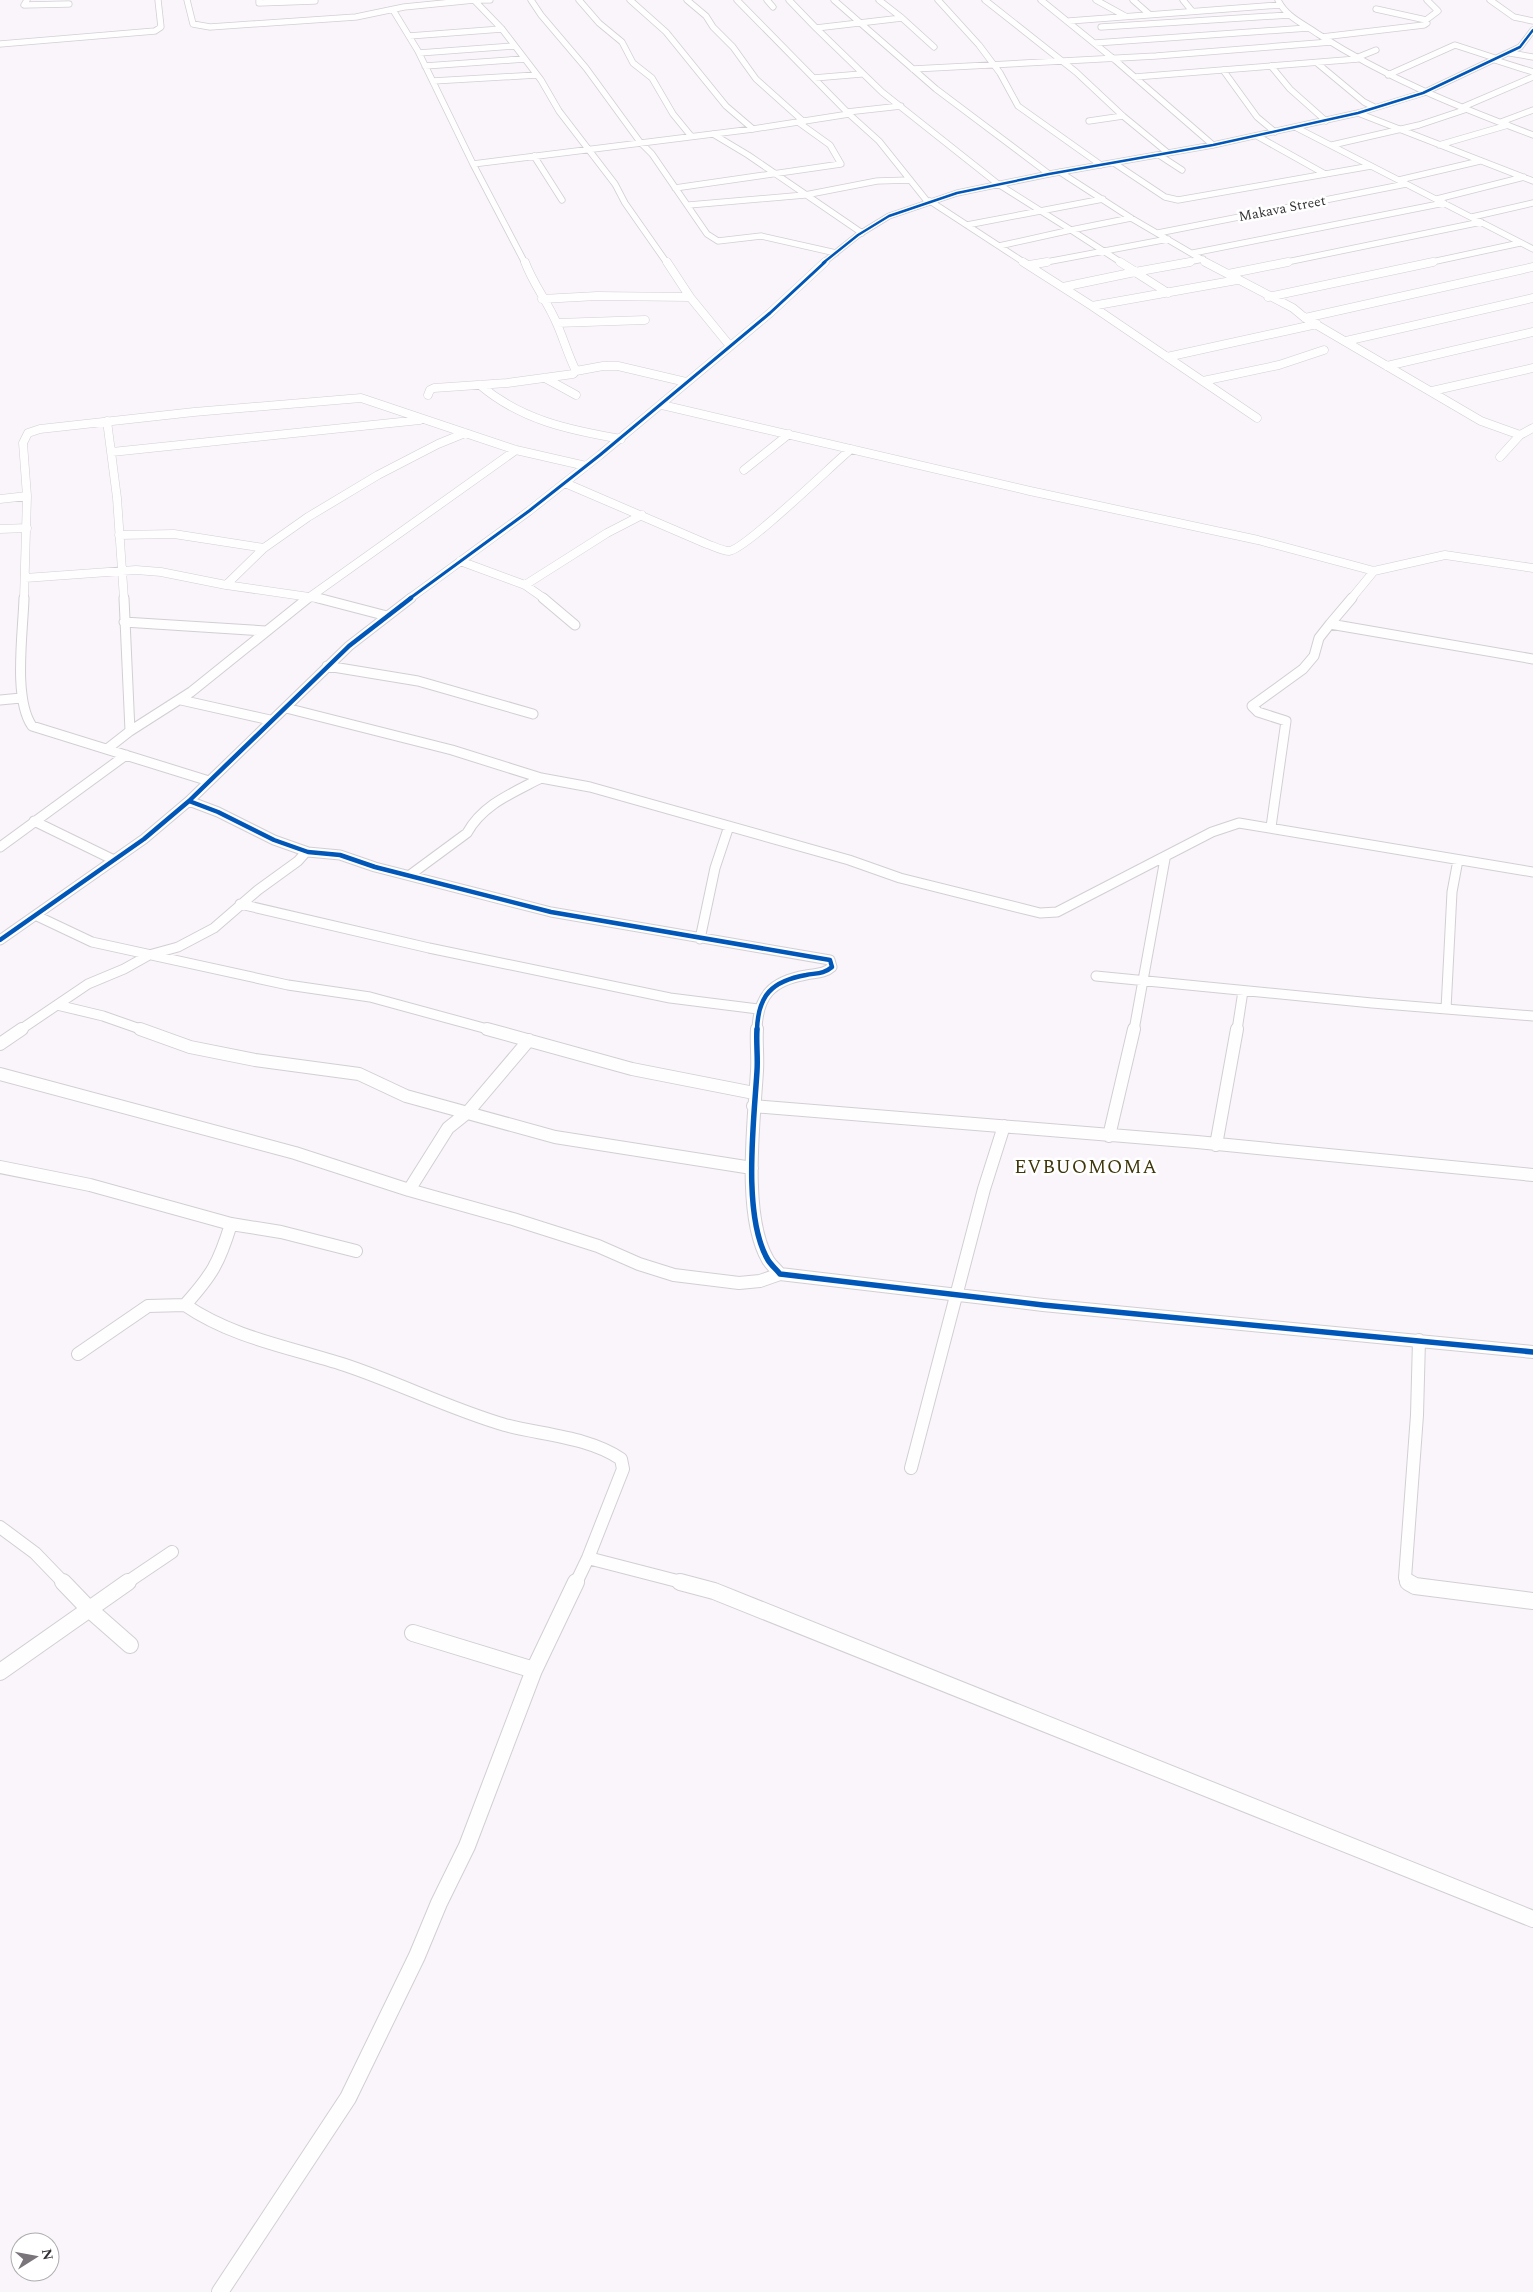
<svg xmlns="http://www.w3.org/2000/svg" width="1533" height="2292" viewBox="0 0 1533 2292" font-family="Spectral,serif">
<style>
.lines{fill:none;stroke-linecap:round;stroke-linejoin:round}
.minor-far4-casing{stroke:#d2cfd3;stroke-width:7}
.minor-far3-casing{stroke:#d2cfd3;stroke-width:9}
.minor-far2-casing{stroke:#d2cfd3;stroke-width:11}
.minor-far1-casing{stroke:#d2cfd3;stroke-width:14}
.minor-casing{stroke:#d2cfd3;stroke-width:18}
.minor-far4{stroke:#fefefe;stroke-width:5.5}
.minor-far3{stroke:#fefefe;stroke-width:8}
.minor-far2{stroke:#fefefe;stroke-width:9}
.minor-far1{stroke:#fefefe;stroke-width:12}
.minor{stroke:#fefefe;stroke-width:16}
.cycleway-far3-casing{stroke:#fff;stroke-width:4.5}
.cycleway-far2-casing{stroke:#fff;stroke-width:5}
.cycleway-far1-casing{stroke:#fff;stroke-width:7}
.cycleway-casing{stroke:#fff;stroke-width:9}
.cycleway-far3{stroke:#0057b8;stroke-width:2.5}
.cycleway-far2{stroke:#0057b8;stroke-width:3}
.cycleway-far1{stroke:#0057b8;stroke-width:4.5}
.cycleway{stroke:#0057b8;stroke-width:5.5}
.labels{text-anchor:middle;stroke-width:5;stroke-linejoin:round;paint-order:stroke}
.far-street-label{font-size:14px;fill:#333034;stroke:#fff}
.quarter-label{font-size:19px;letter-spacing:1px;fill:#3f360c;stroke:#fff}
</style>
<rect width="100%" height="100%" fill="#faf5fb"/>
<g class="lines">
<defs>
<path id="minor-far4" d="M27 0 24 5 69 4
M187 0 193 24 210 27 356 17 404 7 474 0 502 29 541 80 559 111 615 184 625 203 667 263
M259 0V3L315 1
M474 0H490
M531 0 541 15 586 68 640 142 652 154 707 234 718 241 761 236 836 253
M579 0 599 23 622 42 633 63 652 78 673 114 691 136
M630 0 666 32 726 106 753 129
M687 0 706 16 713 27 733 47 756 79 804 122
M767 0 773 7
M789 0 816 28
M834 0 936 89 1049 174
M879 0 902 18
M938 0 979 45 1000 73 1018 106 1101 165
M985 0 1076 72 1123 116 1168 153
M1041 0 1115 60 1213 145
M1096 0 1125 16
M1133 0 1149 14
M1183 0 1192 11
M1278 0C1286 17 1304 24 1318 34 1388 79 1456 106 1533 135
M1490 0 1514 17 1533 21
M1376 9 1426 20
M393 10 418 51 473 164
M1069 21 1280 5
M1101 27 1289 15
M409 36 502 29
M1322 37 1424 25 1427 23 1426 20 1438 11 1427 0
M1095 43 1308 28
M0 44 155 31 161 27 158 0
M934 47 902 18 816 28 882 92 998 184 1071 230 1131 218
M419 53 514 46
M1510 53 1533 57
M1356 58 1376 50
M1495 60 1533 72
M1317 63 1364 102 1374 107
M425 66 524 59
M1271 66 1290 89 1326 121
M913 69 1156 56 1331 42
M1223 70 1257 117 1275 132
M1388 75 1455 45 1498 59
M1135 77 1358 59
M814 78 861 74
M433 81 536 75
M1463 107 1533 77
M847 112 901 106
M1358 113 1533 181
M849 114 879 141 927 201
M1089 121 1123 116
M1501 122 1533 110
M1297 128 1533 249
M713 134 748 155 862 233
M1257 136 1325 174
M1332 145 1419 125 1467 109
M1439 145 1508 125
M1159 155 1182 170
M534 156 562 200
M1114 163 1165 197 1178 200 1371 166
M1060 172 1131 218 1208 263
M1399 180 1480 161
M675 188 841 164 830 145 798 122
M1437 199 1524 177
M930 201 1025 263
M689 205 805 195 877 181 910 180
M1472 217 1533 203
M967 225 1103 199
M1158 233 1406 184
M999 246 1071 230 1122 263
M1193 253 1444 203
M525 263 473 164 753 129 849 114 737 0
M823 263 858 235 889 216 957 193 1049 174 1213 145 1358 113 1423 93 1520 47 1533 30
M1041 263 1168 239
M1183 263 1203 259
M1282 263 1481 222
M1427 263 1520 243"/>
<path id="minor-far3" d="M667 262 690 297
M1023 262 1092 306 1237 280
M1120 262 1136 272
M1205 262 1293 308 1305 318 1481 421 1520 435
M1029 265 1047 262
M1228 274 1288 262
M1063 287 1135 272
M1168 293 1135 272 1190 262
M1268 297 1433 262
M542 299 597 296 690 297 730 346
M1092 306 1257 418
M1305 318 1533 267
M557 323 645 320
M1346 341 1533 298
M1167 357 1317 324
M1387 366 1533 332
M576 371 603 366H618L686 382
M545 378 576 395
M1203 381 1279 365 1324 350
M480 385C521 420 569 430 621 439
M1432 391 1533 368
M428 395 430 390 434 388 507 383 573 374 576 371C568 355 564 340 557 324 548 302 533 284 525 262
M662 405 1030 491 1258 540 1374 571 1445 555 1533 568
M107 421 117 498 124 599
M112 452 420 420
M1500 457 1520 435 1533 428
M744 470 789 434
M565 483 707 544C713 546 723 551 729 551 745 550 832 465 851 449
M0 499 27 496
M0 529 27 528
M119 535 174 534 264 548
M460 561 525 585 545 599
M25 578 136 570 161 572 226 585
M525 585 607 533 642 515
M24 599 27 496 23 443 28 433 40 429 194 412 361 398 516 450 586 466
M307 599 516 450
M323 599 226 585 264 548 308 517 378 475 438 444 465 433
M409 599 529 511 600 455 770 313 825 262
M1351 599 1374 571"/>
<path id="minor-far2" d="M24 598C23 633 13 698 32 726L209 781
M318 598 387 616
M543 598 575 625
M1352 598 1330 624 1533 659
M124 622 266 631
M327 666 418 681 533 714
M0 700 21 698
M181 700 270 720
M286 708 452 750 541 778 590 787 849 860 900 878 1040 913 1057 912 1212 832 1239 823 1533 872
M130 731 191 692 308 598
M107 749 130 731 124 598
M189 801 218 812 274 840 308 852 340 855 375 867 551 912 830 960 832 967C824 974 816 973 806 975 772 981 758 995 757 1030
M34 821 114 860
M1271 827 1286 721 1258 712 1252 706 1303 669 1314 656 1319 638 1330 624
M0 847 126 755
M410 875 467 833C483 804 513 793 541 778
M240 904 429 948 670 998 758 1009
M37 916 92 942 288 985 370 997 491 1030
M700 939 715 868 729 826
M0 940 144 839 189 801 349 646 411 598
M1096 976 1372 1003 1533 1016
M57 1005 103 1016 143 1030
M1446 1009 1452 892 1458 860
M20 1030 88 984 124 969 149 955 178 947 214 928 258 890 298 861 306 852
M1134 1030 1165 859
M1237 1030 1243 991"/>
<path id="minor-far1" d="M140 1029 190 1047 255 1060 359 1074 406 1096 555 1137 752 1168
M487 1029 632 1069 754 1093
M757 1029C756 1043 758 1057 757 1071 754 1121 742 1216 768 1260 771 1265 776 1269 780 1274L1043 1305 1533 1352
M0 1044 22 1029
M0 1074 295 1153 409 1190 513 1219 598 1246 639 1264 674 1275 739 1283 760 1281 780 1274
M753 1106 1197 1142 1533 1175
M1109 1136 1134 1029
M1216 1145 1237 1029
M0 1167 90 1185 231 1224 281 1232 356 1251
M409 1190 448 1128 468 1112 529 1040
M231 1224C219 1263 212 1275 185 1305 233 1338 290 1347 345 1365 399 1383 450 1409 505 1425 543 1435 589 1437 621 1459L623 1469 588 1558 576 1583
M78 1354 148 1306 185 1305
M911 1468 984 1189 1004 1126
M0 1527 35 1553 64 1583
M588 1558 685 1583
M126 1583 172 1552
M1410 1583 1405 1578 1417 1415 1419 1340"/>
<path id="minor" d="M63 1582 89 1609 130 1645
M680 1582 714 1591 1533 1919
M1408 1582 1415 1586 1533 1601
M413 1633 534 1670
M0 1672 128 1582
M220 2292 348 2098 417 1956 439 1903 467 1846 534 1670 576 1582"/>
</defs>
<use href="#minor-far4" class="minor-far4-casing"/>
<use href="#minor-far3" class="minor-far3-casing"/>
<use href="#minor-far2" class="minor-far2-casing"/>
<use href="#minor-far1" class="minor-far1-casing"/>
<use href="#minor" class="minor-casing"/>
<use href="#minor-far4" class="minor-far4"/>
<use href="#minor-far3" class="minor-far3"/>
<use href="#minor-far2" class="minor-far2"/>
<use href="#minor-far1" class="minor-far1"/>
<use href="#minor" class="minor"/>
<defs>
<path id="cycleway-far3" d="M823 263 858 235 889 216 957 193 1049 174 1213 145 1358 113 1423 93 1520 47 1533 30"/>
<path id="cycleway-far2" d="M409 599 529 511 600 455 770 313 825 262"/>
<path id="cycleway-far1" d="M189 801 218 812 274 840 308 852 340 855 375 867 551 912 830 960 832 967C824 974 816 973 806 975 772 981 758 995 757 1030
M0 940 144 839 189 801 349 646 411 598"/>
<path id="cycleway" d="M757 1029C756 1043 758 1057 757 1071 754 1121 742 1216 768 1260 771 1265 776 1269 780 1274L1043 1305 1533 1352"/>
</defs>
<use href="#cycleway-far3" class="cycleway-far3-casing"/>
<use href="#cycleway-far2" class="cycleway-far2-casing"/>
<use href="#cycleway-far1" class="cycleway-far1-casing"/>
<use href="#cycleway" class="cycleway-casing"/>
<use href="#cycleway-far3" class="cycleway-far3"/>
<use href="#cycleway-far2" class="cycleway-far2"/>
<use href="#cycleway-far1" class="cycleway-far1"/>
<use href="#cycleway" class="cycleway"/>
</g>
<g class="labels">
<g class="far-street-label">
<text transform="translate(1282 208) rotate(-11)" y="5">Makava Street</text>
</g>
<g class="quarter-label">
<text x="1086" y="1173">EVBUOMOMA</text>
</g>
</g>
<g transform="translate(35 2257) rotate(79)"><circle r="24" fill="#ffffff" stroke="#adacae"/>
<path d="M0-4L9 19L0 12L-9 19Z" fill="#79757a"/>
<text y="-8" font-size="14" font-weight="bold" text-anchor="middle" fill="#333034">N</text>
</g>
</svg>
